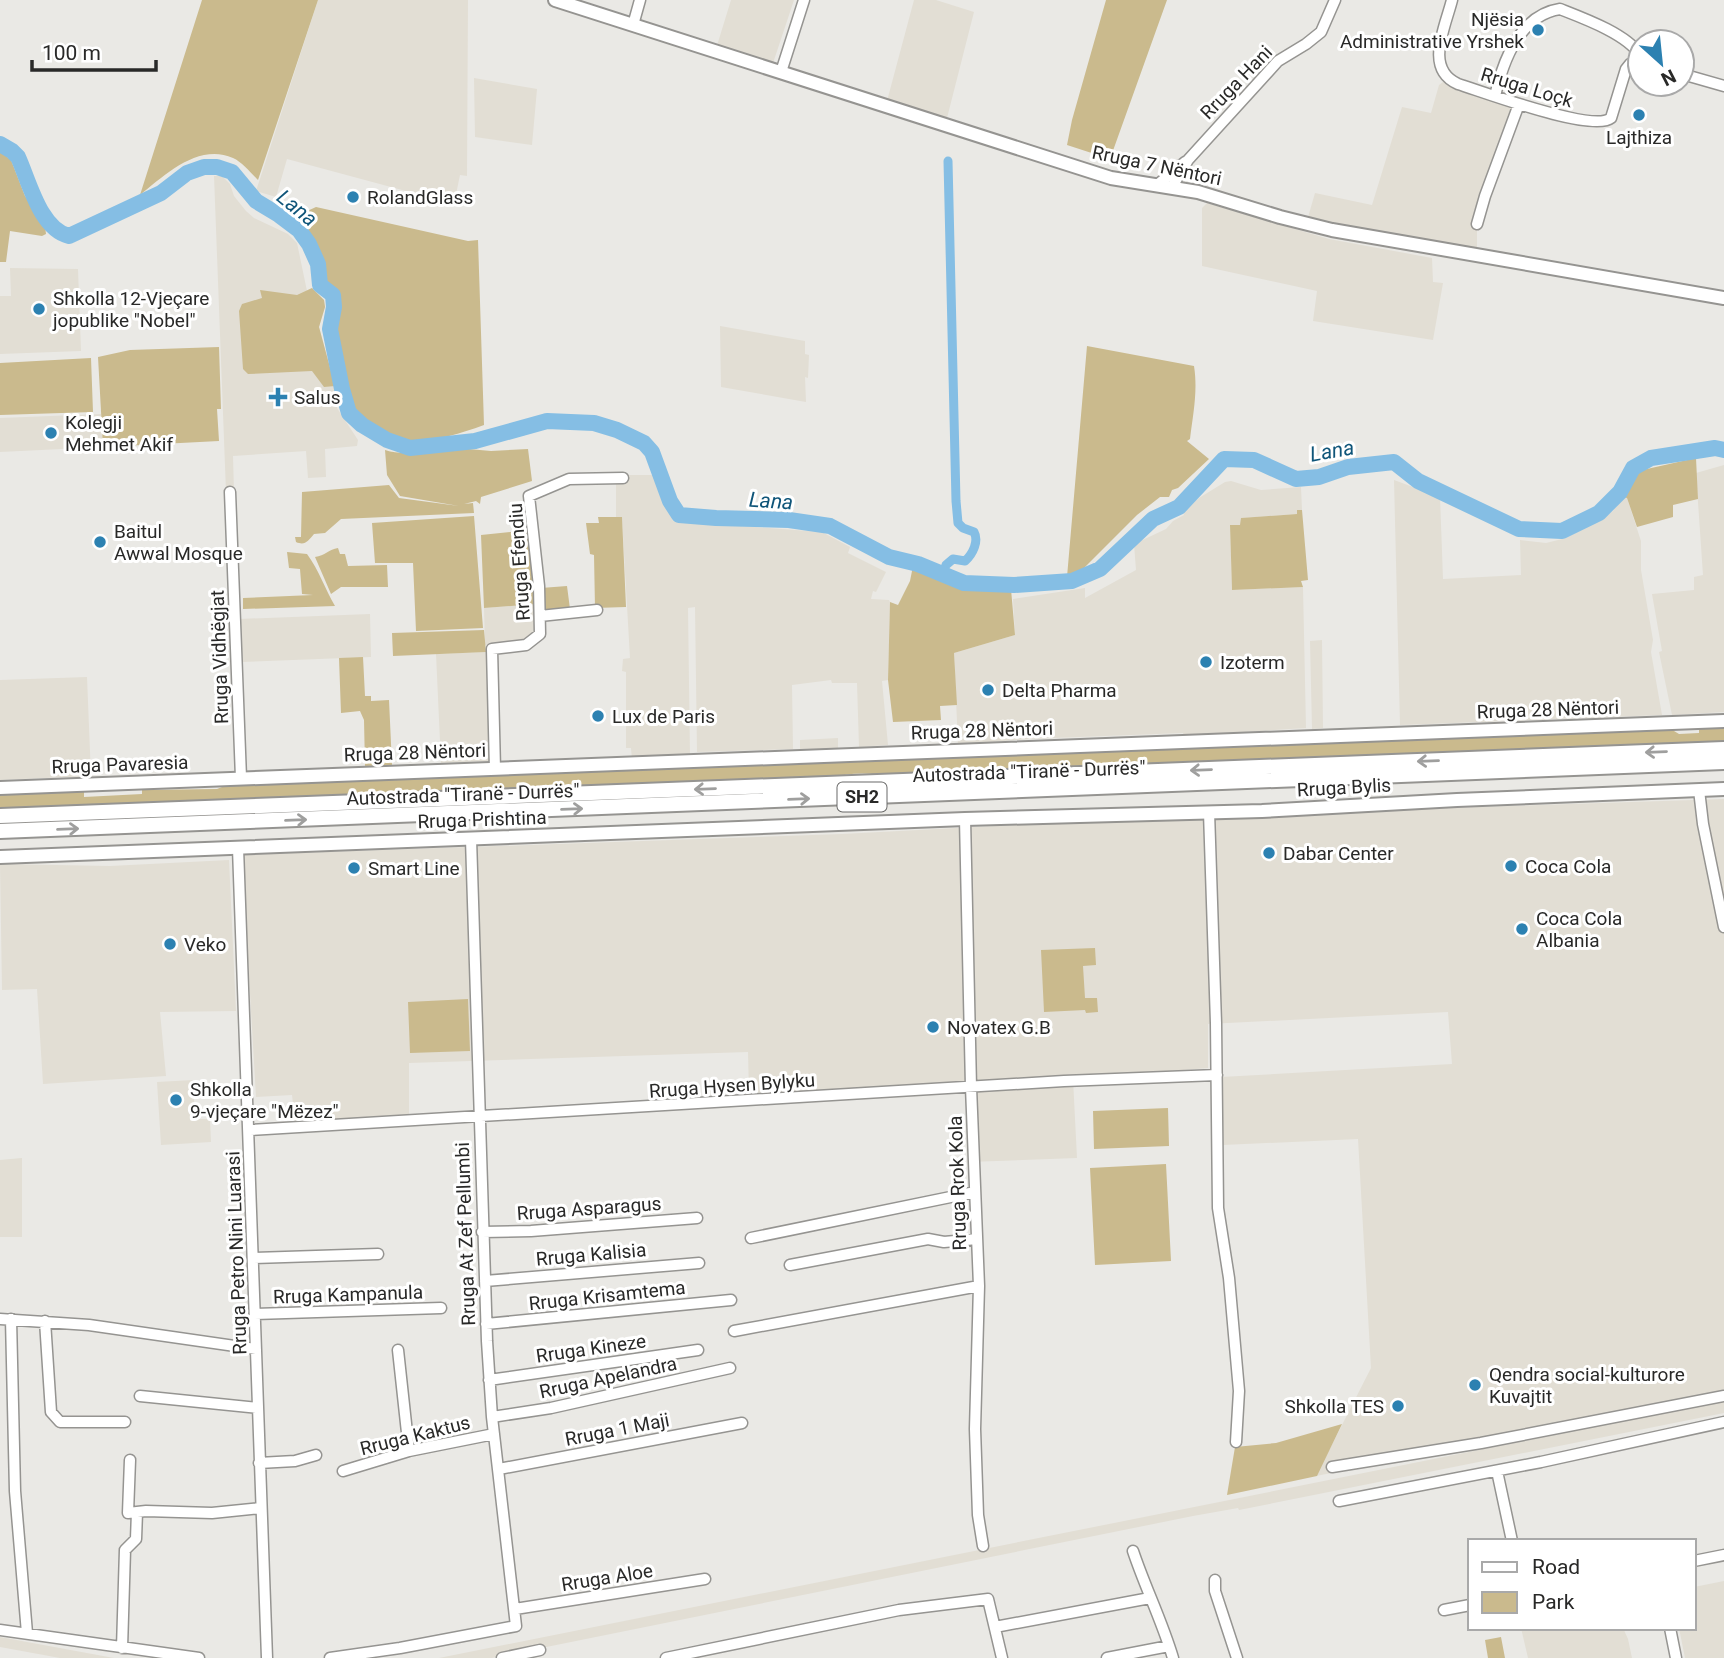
<svg xmlns="http://www.w3.org/2000/svg" width="1724" height="1658" viewBox="0 0 1724 1658" font-family="Roboto,sans-serif">
<style>
.built{fill:#e2ded4}
.green{fill:#caba8d}
.lines{fill:none;stroke-linecap:round;stroke-linejoin:round}
.canal{stroke:#85bee4;stroke-width:9}
.river{stroke:#85bee4;stroke-width:16}
.minor-casing{stroke:#959491;stroke-width:13}
.major-casing{stroke:#959491;stroke-width:16}
.highway-casing{stroke:#959491;stroke-width:18}
.minor{stroke:#fff;stroke-width:10}
.major{stroke:#fff;stroke-width:12}
.highway{stroke:#fff;stroke-width:14}
.oneway{stroke:#9f9f9e}
.poi-dot{fill:#2c81b1;stroke:#fff;stroke-width:2.5}
.labels{text-anchor:middle;stroke-width:6;stroke-linejoin:round;paint-order:stroke}
.shield{fill:#fff;stroke:#696968;stroke-width:2}
.shield-label{font-size:18px;font-weight:bold;fill:#292928}
.poi-label{font-size:19px;fill:#292928;stroke:#fff;text-anchor:start}
.street-label{font-size:19px;fill:#292928;stroke:#fff}
.water-label{font-size:21px;font-style:italic;fill:#0f5579;stroke:#fff}
</style>
<rect width="100%" height="100%" fill="#eae9e5"/>
<path class="built" d="M318 0H468L467 176 460 175 454 204 287 159 276 197 256 191Z
M731 0H794L771 69 715 52Z
M914 0H936L974 12 947 118 887 101Z
M474 78 537 89 532 145 475 137Z
M1447 79 1519 104 1477 224V254L1306 224 1315 193 1372 205 1402 107 1431 113 1439 85Z
M214 176H222L230 184 234 196 246 211 254 218 288 234 297 243 307 291 312 288 324 300 325 307 319 327 335 386 337 408 358 440 357 446 325 449 326 477 308 478 306 451 233 456 234 492H226Z
M1207 203 1329 239 1432 258 1433 282 1443 283 1433 340 1313 321 1317 291 1202 266V208Z
M10 268 78 269 81 351 0 354V296H11Z
M720 326 805 341V354L809 355 808 378 805 377 806 402 721 387Z
M101 414 103 447 0 452V418Z
M1724 465V712L1672 715 1659 652 1662 651 1652 594 1694 590V577L1703 575 1696 473Z
M628 475H655L662 498 669 507 673 521 822 532 850 547 848 553 886 572 876 592 873 591 871 599 889 600 890 602 888 680 882 681 888 745 859 747 857 683H832L831 680 792 685 793 749 697 752 695 607 688 608 690 757 632 759 631 748H626V672L622 671 623 659 630 658 622 518 616 517V481L627 482Z
M1394 480 1440 497 1443 579 1521 575 1520 540 1546 543 1566 538 1601 520 1613 511 1623 497 1627 498 1641 541V570L1653 640 1651 652 1662 715 1400 725Z
M1231 481 1261 490 1301 487 1302 510H1297V514L1242 518 1241 525H1230L1232 590 1303 587 1306 728 1184 736 1183 733 1027 739 958 745 954 653 1015 635 1013 599 1085 588V598L1136 570 1134 544 1166 529 1173 521 1184 515 1183 512 1199 498 1225 482Z
M536 604 535 634 528 641 485 645 484 608Z
M370 614 371 657 241 662 239 619Z
M1322 640 1323 728 1312 729 1310 641Z
M486 652 491 761 441 763 436 654Z
M87 677 91 776 0 780V680Z
M838 738V748L800 751V740Z
M1724 799V1396L1316 1476 1371 1368 1358 1139 1223 1145 1221 1077 1452 1064 1448 1012 1208 1024V1068L1073 1079 1077 1158 969 1162 968 1083 749 1093 748 1052 409 1063V1116L295 1121 292 1095 256 1097 242 855 842 834 1090 821 1213 819 1447 808Z
M229 860 236 1011 160 1012 166 1076 43 1084 37 989 2 990 0 864 110 866Z
M193 1080 195 1119H210L211 1142 161 1145 157 1082Z
M22 1158V1237H0V1160Z
M1724 1401V1413L1239 1510 1238 1508 1193 1516 492 1658H439Z
M1724 1581V1658H1685L1679 1628H1694V1587Z
M1521 1628H1623L1628 1639 1632 1658H1528Z
M0 1637 114 1658H116H60L0 1647Z"/>
<path class="green" d="M202 0H318L258 180C251 173 242 162 233 158 198 143 165 175 140 195Z
M1106 0H1167L1110 159 1067 145 1072 120Z
M0 151 11 160 25 196 45 226 46 234 42 236 10 231 6 262H0Z
M316 207 468 241 478 240 484 425C434 443 391 454 351 409L333 330 336 296 324 284 321 265 312 244 292 218Z
M312 288 324 300 325 307 319 327 335 386 324 387 312 371 248 374 243 369 239 311 242 304 262 298 260 290 297 295Z
M1087 346 1194 366C1198 391 1193 414 1190 439L1187 441 1209 459 1178 488 1172 490 1169 497H1160L1137 515 1081 571 1067 577Z
M219 347 221 409H217L219 441 103 447 98 357 130 350Z
M91 358 93 412 0 415V363Z
M446 447 491 451 528 449 532 481 481 497 480 504 476 501 464 504 473 503 474 513 341 519 325 533 314 534C308 541 305 546 296 542L295 537H301L302 492 389 485 399 498 459 506 400 496 387 475 385 450C407 457 424 450 446 447Z
M1696 458 1698 499 1673 505V517L1637 527 1627 498 1623 497 1638 471Z
M1297 510H1302L1308 580 1301 581 1303 587 1232 590 1230 525H1240L1241 518 1297 514Z
M474 516 483 628 416 631 413 563H375L372 523Z
M598 517H622L626 607 595 608 594 555 590 554 586 523H599Z
M529 530 531 536 528 537 531 542 533 555 531 556 533 562 536 604 484 608 481 535Z
M338 548 340 554H345L348 566 387 565 388 587H341L331 594 315 557C325 556 329 549 338 548Z
M287 552 307 554C319 570 325 589 335 606L243 609V598L313 595 302 594 300 569 289 568Z
M913 566 962 586 1011 589 1015 635 954 653 957 705 940 706 941 720 893 722 888 680 890 602 898 605 910 581Z
M567 586 570 609 544 611 541 588Z
M484 630 486 652 393 656 392 633Z
M363 657 365 696H371V701L389 700 392 765 365 766 364 720 360 711 341 713 339 658Z
M1724 727V743L890 777C871 772 848 772 830 779L0 813V794L84 792V797L142 794V790L217 789 227 785 1669 728 1679 734 1699 733V728Z
M1095 948 1096 965 1083 966 1085 998H1097L1098 1012 1086 1013 1085 1010 1044 1012 1041 950Z
M468 999 470 1051 410 1053 408 1002Z
M1168 1108 1169 1146 1094 1149 1093 1111Z
M1166 1164 1171 1261 1095 1265 1090 1168Z
M1342 1424 1317 1476 1227 1495 1235 1447 1276 1443Z
M1501 1637 1505 1658H1488L1485 1640Z"/>
<g class="lines">
<path class="canal" d="M943 573 946 565 953 559 965 561C973 554 979 541 974 532L963 528 958 523 956 501 948 161"/>
<path class="river" d="M0 144 12 151 18 157C29 181 40 229 69 236L161 193 187 173 204 167H217L232 172 256 201 279 215 299 230 309 244 318 264 320 285 333 295 334 307 330 329 342 389 349 413 362 425 387 440 410 448 475 441 547 421 594 423 617 430 644 443 652 452 670 501 679 515 716 518 789 520 830 526 889 557 918 564 964 583 1014 585 1072 581 1100 569 1153 519 1179 507 1224 459 1254 460 1296 479 1319 477 1348 467 1394 462 1418 481 1519 529 1562 531 1599 513 1620 492 1633 468 1651 458 1715 448 1724 450"/>
<defs>
<path id="minor" d="M1452 0C1445 28 1424 69 1458 84 1484 92 1593 133 1611 118L1626 69 1630 64 1640 60
M633 25 640 0
M781 72 804 0
M1682 74 1724 86
M1495 96C1503 61 1520 15 1560 9 1583 18 1627 34 1640 55
M1157 185 1185 162
M1172 187 1188 160 1278 61 1306 44 1321 32 1335 0
M1477 224 1485 196 1519 104
M230 492 241 778
M540 616 597 610
M495 769 492 649 526 645 540 634 539 586 529 496 569 479 623 478
M1699 790 1703 824 1724 927
M1209 812 1216 1023 1218 1208 1229 1278 1239 1391 1236 1442
M965 819 971 1087 979 1286 975 1429 978 1515 983 1546
M238 848 267 1658
M250 1130 1064 1081 1217 1075
M482 1232 531 1231 697 1218
M751 1238 975 1192
M253 1258 378 1254
M790 1265 928 1239 944 1242 977 1239
M485 1281 699 1263
M255 1314 441 1308
M0 1319 89 1325 256 1349
M11 1319 15 1491 27 1633
M45 1321 51 1412 60 1422H125
M486 1324 731 1300
M734 1331 979 1286
M398 1350 409 1451
M489 1380 698 1350
M140 1396 258 1408
M492 1417 551 1408 730 1368
M130 1460 128 1513 146 1511 212 1513 260 1508
M259 1463 295 1461 316 1455
M1332 1467 1481 1443 1724 1396
M499 1469 742 1423
M343 1471 409 1451 494 1434
M1497 1471 1512 1541
M1339 1501 1541 1462 1724 1422
M1133 1551C1145 1587 1162 1621 1173 1658
M1694 1561 1724 1555
M1215 1580V1591L1237 1658
M515 1609 705 1579
M1444 1610 1470 1605
M995 1627 1150 1598
M1670 1628 1676 1658
M0 1630 199 1658
M122 1648 125 1550 136 1539 137 1512
M330 1658 400 1648 516 1626 492 1417 487 1341 471 839
M502 1658 540 1650
M666 1658 899 1610 988 1599 1002 1658
M1107 1658 1169 1646"/>
<path id="major" d="M555 0 1111 178 1198 192 1280 217 1332 230 1724 298
M0 788 1724 721
M0 857 965 819 1262 811 1457 800 1724 789"/>
<path id="highway" d="M0 816 1724 749
M0 831 1724 762"/>
</defs>
<use href="#minor" class="minor-casing"/>
<use href="#major" class="major-casing"/>
<use href="#highway" class="highway-casing"/>
<use href="#minor" class="minor"/>
<use href="#major" class="major"/>
<use href="#highway" class="highway"/>
</g>
<defs><path id="oneway-shaft" d="M-6 0H5M1.5-3L5.5 0L1.5 3" fill="none" stroke-width="1.6" stroke-linecap="round" stroke-linejoin="round" transform="scale(1.75)"/></defs>
<g class="oneway">
<use href="#oneway-shaft" transform="translate(1656 752) rotate(178)"/>
<use href="#oneway-shaft" transform="translate(1428 761) rotate(178)"/>
<use href="#oneway-shaft" transform="translate(1201 770) rotate(178)"/>
<use href="#oneway-shaft" transform="translate(705 789) rotate(178)"/>
<use href="#oneway-shaft" transform="translate(799 799) rotate(-2)"/>
<use href="#oneway-shaft" transform="translate(572 809) rotate(-2)"/>
<use href="#oneway-shaft" transform="translate(296 820) rotate(-2)"/>
<use href="#oneway-shaft" transform="translate(68 829) rotate(-2)"/>
</g>
<g class="poi-dot">
<circle cx="1538" cy="30" r="7"/>
<circle cx="1639" cy="115" r="7"/>
<circle cx="353" cy="197" r="7"/>
<circle cx="39" cy="309" r="7"/>
<path d="M274.5 386.5h7v7h7v7h-7v7h-7v-7h-7v-7h7z"/>
<circle cx="51" cy="433" r="7"/>
<circle cx="100" cy="542" r="7"/>
<circle cx="1206" cy="662" r="7"/>
<circle cx="988" cy="690" r="7"/>
<circle cx="598" cy="716" r="7"/>
<circle cx="1269" cy="853" r="7"/>
<circle cx="1511" cy="866" r="7"/>
<circle cx="354" cy="868" r="7"/>
<circle cx="1522" cy="929" r="7"/>
<circle cx="170" cy="944" r="7"/>
<circle cx="933" cy="1027" r="7"/>
<circle cx="176" cy="1100" r="7"/>
<circle cx="1475" cy="1385" r="7"/>
<circle cx="1398" cy="1406" r="7"/>
</g>
<g class="labels">
<rect class="shield" x="837.5" y="782.5" width="49" height="29" rx="5"/>
<g class="shield-label">
<text x="862" y="803">SH2</text>
</g>
<g class="poi-label">
<text x="1524" y="26" text-anchor="end">Njësia<tspan x="1524" dy="22">Administrative Yrshek</tspan></text>
<text x="1639" y="144" text-anchor="middle">Lajthiza</text>
<text x="367" y="204">RolandGlass</text>
<text x="53" y="305">Shkolla 12-Vjeçare<tspan x="53" dy="22">jopublike "Nobel"</tspan></text>
<text x="294" y="404">Salus</text>
<text x="65" y="429">Kolegji<tspan x="65" dy="22">Mehmet Akif</tspan></text>
<text x="114" y="538">Baitul<tspan x="114" dy="22">Awwal Mosque</tspan></text>
<text x="1220" y="669">Izoterm</text>
<text x="1002" y="697">Delta Pharma</text>
<text x="612" y="723">Lux de Paris</text>
<text x="1283" y="860">Dabar Center</text>
<text x="1525" y="873">Coca Cola</text>
<text x="368" y="875">Smart Line</text>
<text x="1536" y="925">Coca Cola<tspan x="1536" dy="22">Albania</tspan></text>
<text x="184" y="951">Veko</text>
<text x="947" y="1034">Novatex G.B</text>
<text x="190" y="1096">Shkolla<tspan x="190" dy="22">9-vjeçare "Mëzez"</tspan></text>
<text x="1489" y="1381">Qendra social-kulturore<tspan x="1489" dy="22">Kuvajtit</tspan></text>
<text x="1384" y="1413" text-anchor="end">Shkolla TES</text>
</g>
<g class="street-label">
<text transform="translate(1236 82) rotate(-46)" y="7">Rruga Hani</text>
<text transform="translate(1527 87) rotate(17)" y="7">Rruga Loçk</text>
<text transform="translate(1157 165) rotate(12)" y="7">Rruga 7 Nëntori</text>
<text transform="translate(519 562) rotate(-94)" y="7">Rruga Efendiu</text>
<text transform="translate(219 657) rotate(-92)" y="7">Rruga Vidhëgjat</text>
<text transform="translate(1548 709) rotate(-2)" y="7">Rruga 28 Nëntori</text>
<text transform="translate(982 730) rotate(-2)" y="7">Rruga 28 Nëntori</text>
<text transform="translate(415 752) rotate(-2)" y="7">Rruga 28 Nëntori</text>
<text transform="translate(120 764) rotate(-2)" y="7">Rruga Pavaresia</text>
<text transform="translate(1029 771) rotate(-2)" y="7">Autostrada "Tiranë - Durrës"</text>
<text transform="translate(1344 787) rotate(-3)" y="7">Rruga Bylis</text>
<text transform="translate(463 794) rotate(-2)" y="7">Autostrada "Tiranë - Durrës"</text>
<text transform="translate(482 819) rotate(-2)" y="7">Rruga Prishtina</text>
<text transform="translate(732 1085) rotate(-4)" y="7">Rruga Hysen Bylyku</text>
<text transform="translate(957 1183) rotate(-92)" y="7">Rruga Rrok Kola</text>
<text transform="translate(589 1208) rotate(-4)" y="7">Rruga Asparagus</text>
<text transform="translate(465 1234) rotate(-92)" y="7">Rruga At Zef Pellumbi</text>
<text transform="translate(236 1253) rotate(-92)" y="7">Rruga Petro Nini Luarasi</text>
<text transform="translate(591 1254) rotate(-5)" y="7">Rruga Kalisia</text>
<text transform="translate(348 1294) rotate(-2)" y="7">Rruga Kampanula</text>
<text transform="translate(607 1295) rotate(-6)" y="7">Rruga Krisamtema</text>
<text transform="translate(591 1348) rotate(-8)" y="7">Rruga Kineze</text>
<text transform="translate(608 1377) rotate(-12)" y="7">Rruga Apelandra</text>
<text transform="translate(617 1429) rotate(-11)" y="7">Rruga 1 Maji</text>
<text transform="translate(415 1435) rotate(-14)" y="7">Rruga Kaktus</text>
<text transform="translate(607 1577) rotate(-9)" y="7">Rruga Aloe</text>
</g>
<g class="water-label">
<text transform="translate(297 208) rotate(39)" y="7">Lana</text>
<text transform="translate(1332 451) rotate(-10)" y="7">Lana</text>
<text transform="translate(771 501) rotate(4)" y="7">Lana</text>
</g>
</g>
<rect x="1468" y="1539" width="228" height="91" fill="#ffffff" stroke="#a9a9a9" stroke-width="2"/>
<rect x="1482" y="1562" width="35" height="10" fill="#ffffff" stroke="#a9a9a9" stroke-width="2"/>
<text x="1532" y="1574" font-size="21" fill="#292928">Road</text>
<rect x="1482" y="1592" width="35" height="21" fill="#caba8d" stroke="#a9a9a9" stroke-width="2"/>
<text x="1532" y="1609" font-size="21" fill="#292928">Park</text>
<g transform="translate(1661 63) rotate(153)"><circle r="33" fill="#ffffff" stroke="#a9a9a9" stroke-width="2"/>
<path d="M0-5L12 26L0 18L-12 26Z" fill="#2c81b1"/>
<text y="-10" font-size="19" font-weight="bold" text-anchor="middle" fill="#292928">N</text>
</g>
<path d="M32 60v10h124v-10" fill="none" stroke="#292928" stroke-width="3.5"/>
<text x="42" y="60" font-size="21" fill="#292928" stroke="#ffffff" stroke-width="5" paint-order="stroke">100 m</text>
</svg>
